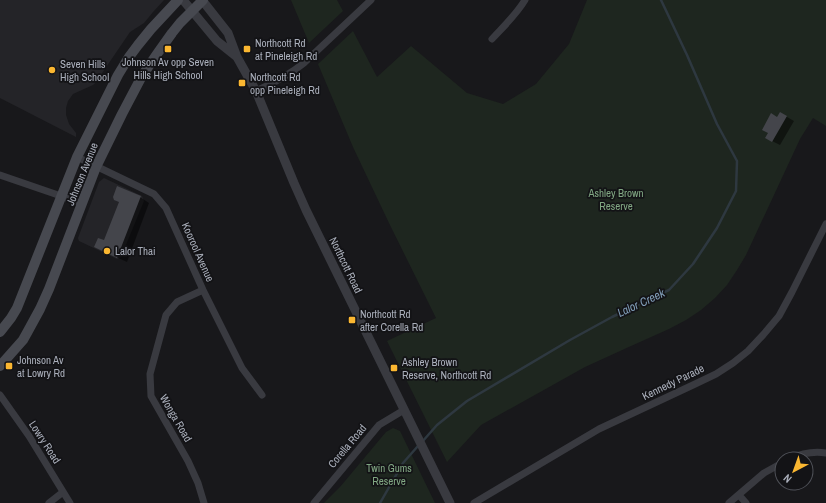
<svg xmlns="http://www.w3.org/2000/svg" width="826" height="503" viewBox="0 0 826 503" font-family="'Archivo Narrow',sans-serif">
<style>
.built{fill:#242428}
.green{fill:#1e261f}
.shadow{fill:#0007}
.lines{fill:none;stroke-linecap:round;stroke-linejoin:round}
.stream{stroke:#2e3840;stroke-width:2.5}
.building{fill:#44454b}
.minor{stroke:#393a40;stroke-width:7}
.tertiary{stroke:#393a40;stroke-width:9}
.secondary{stroke:#474950;stroke-width:10}
.poi-dot{fill:#fbb731;stroke:#131316;stroke-width:1.5}
.labels{text-anchor:middle;stroke-width:3.5;stroke-linejoin:round;paint-order:stroke}
.poi-label{font-size:11px;fill:#aaafbb;stroke:#131316;text-anchor:start}
.street-label{font-size:11px;fill:#aaafbb;stroke:#131316}
.park-label{font-size:11px;fill:#81a783;stroke:#131316}
.water-label{font-size:12px;font-style:italic;fill:#809db7;stroke:#131316}
</style>
<rect width="100%" height="100%" fill="#18181b"/>
<path class="built" d="M0 0H164L153 12 144 23 130 32 96 82 93 85 73 94 68 101 66 108V115L69 124 76 133V137L0 98Z
M104 178 142 196 144 201 121 257 117 259 79 241 78 238 99 182Z"/>
<path class="green" d="M291 0H337L343 11 309 43Z
M587 0H826V126L813 118 800 139 746 255 737 270 727 285 715 298 701 310 686 320 669 329 631 346 585 367 481 425 447 462 387 341 436 318 389 223 353 147 318 64 353 31 377 77 411 46 467 93 503 104 536 84 569 44Z
M393 428 400 431 435 503H324L340 487 386 432Z"/>
<path class="shadow" d="M780 113 794 121 780 145 766 138Z
M140 197 149 203 127 262 105 252V242Z"/>
<g class="lines">
<path class="stream" d="M422 442 437 425 467 401 570 340 612 317 669 290 693 264 717 228 736 191 737 161 717 124 687 55 661 0
M380 503 403 463 418 446"/>
</g>
<path class="building" d="M780 112 787 116 772 142 765 138 768 133 762 130 771 113 777 117Z
M117 186 141 196 117 258 94 247 98 238 104 240 119 202 114 200 113 197Z"/>
<g class="lines">
<path class="minor" d="M492 39C503 27 516 15 525 0
M256 91C274 83 288 76 304 63L371 0
M77 157 154 194 166 208 203 290 242 368 262 395
M0 175 61 196 82 204
M203 290 177 302 166 315 150 374 151 396 188 461 198 483 204 503
M0 395 29 436 70 503
M789 459C800 454 814 451 826 453
M739 495 746 503
M49 503 63 492
M314 503 379 425 404 410
M474 503 599 429 693 385 716 374 733 363 748 351 763 335 779 316 792 292 826 224
M729 503 764 473 782 463"/>
<path class="tertiary" d="M183 0 217 41 237 57
M202 0 228 33 237 57 256 91 294 183 306 210 450 503"/>
<path class="secondary" d="M0 332 11 318 17 308 77 157 118 75 129 57 138 45 151 29 178 0
M0 366 23 340 28 331 40 309 49 289 96 167 122 114 142 76 157 54 172 33 180 23 203 0"/>
</g>
<g class="poi-dot">
<rect x="164" y="45" width="8" height="8" rx="2"/>
<rect x="243" y="45" width="8" height="8" rx="2"/>
<circle cx="52" cy="70" r="4"/>
<rect x="238" y="79" width="8" height="8" rx="2"/>
<circle cx="107" cy="251" r="4"/>
<rect x="348" y="316" width="8" height="8" rx="2"/>
<rect x="5" y="362" width="8" height="8" rx="2"/>
<rect x="390" y="364" width="8" height="8" rx="2"/>
</g>
<g class="labels">
<g class="poi-label">
<text x="255" y="47">Northcott Rd<tspan x="255" dy="13">at Pineleigh Rd</tspan></text>
<text x="168" y="66" text-anchor="middle">Johnson Av opp Seven<tspan x="168" dy="13">Hills High School</tspan></text>
<text x="60" y="68">Seven Hills<tspan x="60" dy="13">High School</tspan></text>
<text x="250" y="81">Northcott Rd<tspan x="250" dy="13">opp Pineleigh Rd</tspan></text>
<text x="115" y="255">Lalor Thai</text>
<text x="360" y="318">Northcott Rd<tspan x="360" dy="13">after Corella Rd</tspan></text>
<text x="17" y="364">Johnson Av<tspan x="17" dy="13">at Lowry Rd</tspan></text>
<text x="402" y="366">Ashley Brown<tspan x="402" dy="13">Reserve, Northcott Rd</tspan></text>
</g>
<g class="street-label">
<text transform="translate(82 174) rotate(-68)" y="4">Johnson Avenue</text>
<text transform="translate(198 252) rotate(66)" y="4">Koorool Avenue</text>
<text transform="translate(346 265) rotate(64)" y="4">Northcott Road</text>
<text transform="translate(673 382) rotate(-26)" y="4">Kennedy Parade</text>
<text transform="translate(176 418) rotate(60)" y="4">Wonga Road</text>
<text transform="translate(45 442) rotate(57)" y="4">Lowry Road</text>
<text transform="translate(347 446) rotate(-50)" y="4">Corella Road</text>
</g>
<g class="park-label">
<text x="616" y="197">Ashley Brown<tspan x="616" dy="13">Reserve</tspan></text>
<text x="389" y="472">Twin Gums<tspan x="389" dy="13">Reserve</tspan></text>
</g>
<g class="water-label">
<text transform="translate(641 303) rotate(-25)" y="4">Lalor Creek</text>
</g>
</g>
<g transform="translate(794 471) rotate(221)"><circle r="19" fill="#131316" stroke="#4f5158"/>
<path d="M0-3L7 15L0 10L-7 15Z" fill="#fbb731"/>
<text y="-6" font-size="11" font-weight="bold" text-anchor="middle" fill="#aaafbb">N</text>
</g>
</svg>
